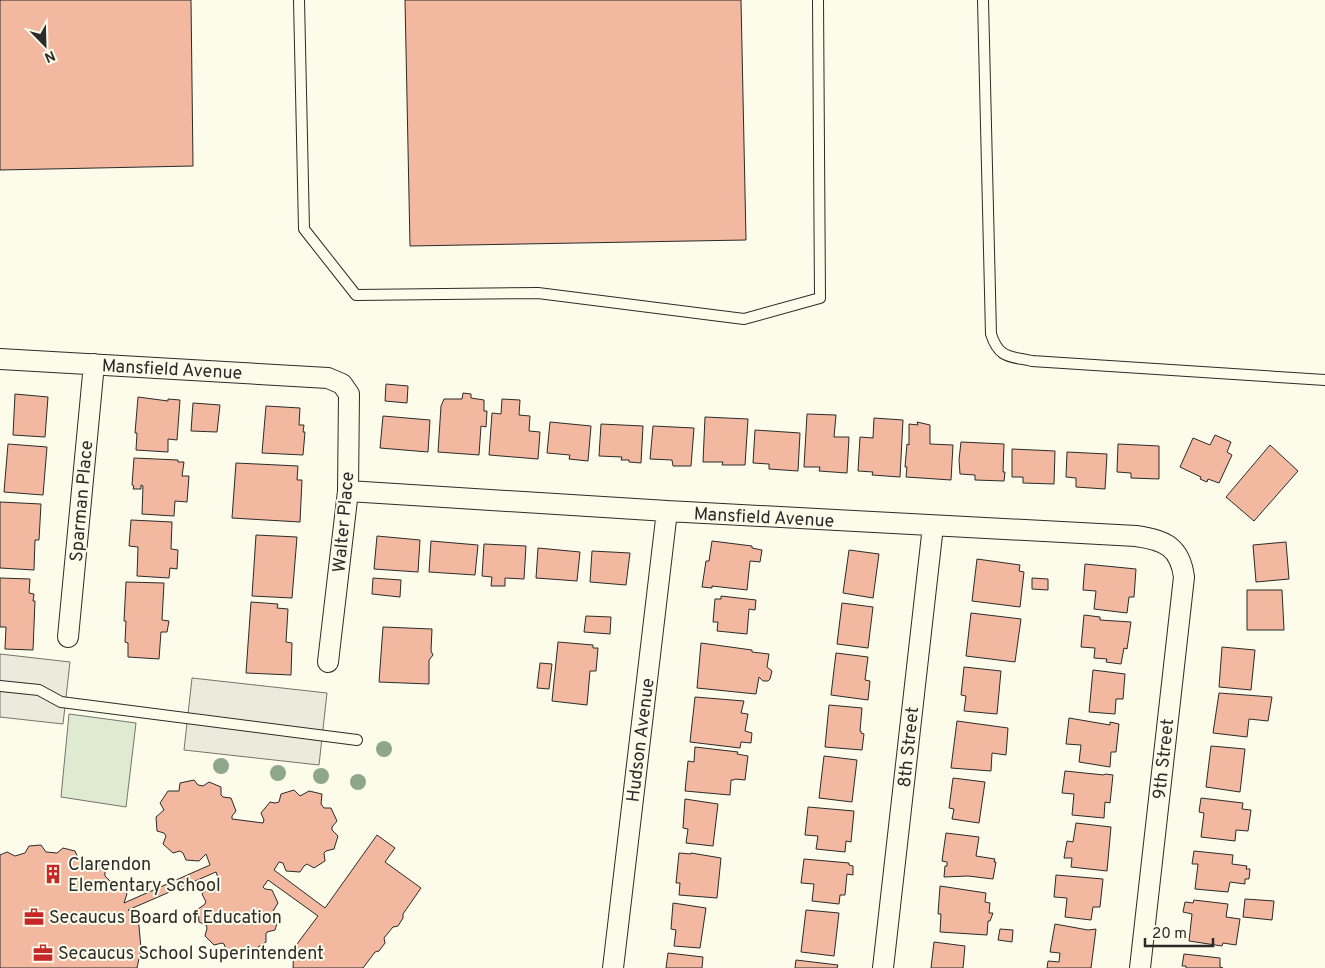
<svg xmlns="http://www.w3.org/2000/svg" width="1325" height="968" viewBox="0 0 1325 968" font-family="Overpass,sans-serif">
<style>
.green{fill:#deebd1;stroke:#74746e}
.parking{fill:#eceadb;stroke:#74746e}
.building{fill:#f2b8a0;stroke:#2b2b2b}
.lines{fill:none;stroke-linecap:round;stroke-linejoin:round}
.lane-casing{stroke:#2b2b2b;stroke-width:12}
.street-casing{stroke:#2b2b2b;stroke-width:22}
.lane{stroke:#fdfbea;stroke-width:10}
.street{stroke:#fdfbea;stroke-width:20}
.tree{fill:#8ea78a}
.labels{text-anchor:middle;stroke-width:4;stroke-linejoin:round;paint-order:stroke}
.street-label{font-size:18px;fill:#2b2b2b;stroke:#fdfbea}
.poi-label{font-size:18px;fill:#2b2b2b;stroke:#fdfbea;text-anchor:start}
</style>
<rect width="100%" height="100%" fill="#fdfbea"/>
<path class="green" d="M69 714 136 723 126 807 61 797Z"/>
<path class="parking" d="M0 654 70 662 63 724 0 717Z
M192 678 327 693 319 765 184 750Z"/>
<path class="building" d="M0 0H191L193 166 0 170Z
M405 0H741L746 240 410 246Z
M386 384 408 386 407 403 385 401Z
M463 393 471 394V398L484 400V411H487L486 427 481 426 479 455 438 452 441 406 444 399H462Z
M15 394 48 397 45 437 13 435Z
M138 397 168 401V399L180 400 177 440 168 439V452L136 450 137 433H135Z
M502 399 520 400 519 415 530 416 529 431 540 432 538 459 489 455 492 413 501 414Z
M193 403 220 405 217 432 191 431Z
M266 406 300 408 299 425H304L303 432H305L303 455 262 453Z
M807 414 836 415 834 437H849L847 473 819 471 820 467H804Z
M383 416 430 420 428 452 380 448Z
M705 417 748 419 745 465H722L723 462H703Z
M874 418 903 420 900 477 872 475 873 472 858 471 860 437 873 438Z
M550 422 591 426 588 461 569 459 570 455 547 453Z
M917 422 930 425V444L953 445 951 480 906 477 907 467H905L907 444 909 445V424L918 425Z
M601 424 643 426 641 463 629 462V460H621L622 457 599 456Z
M653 426 694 428 691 466H673L672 460 650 459Z
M755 430 800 433 798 471 769 469V464L753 463Z
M1215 435 1231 442 1227 452 1232 455 1219 483 1208 479 1207 482 1200 479 1201 477 1180 467 1193 438 1210 445Z
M961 442 1004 444 1003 472H1005L1004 481 975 480V475L960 474 959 460Z
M8 444 47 447 43 495 4 492Z
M1118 444 1159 446V479L1131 478V473L1117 472Z
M1270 445 1298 471 1254 521 1226 497Z
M1012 449 1055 451 1054 484 1023 483V477H1012Z
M1067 452 1107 454 1105 489 1076 487V478L1066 477Z
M134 458 178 460V462H184L182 476H189L187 502 175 501 174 516 142 514 143 486 141 485V489H133L134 486 132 485Z
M236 463 298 466 297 480H302L300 522 232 518Z
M0 502 41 504 39 540H35L34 570 0 568Z
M131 520 172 522 171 549 178 550 177 569 170 568 169 578 137 576 138 547 129 546Z
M256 535 297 537 292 598 252 596Z
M377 536 420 540 418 572 374 569Z
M431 541 478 545 475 575 429 572Z
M712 541 752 546V548L762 550 760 562 750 561 747 590 712 586V588L702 587 706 561H709Z
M1286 542 1289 579 1256 582 1253 545Z
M484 544 526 546 524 579 505 578V586H491L492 577 482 576Z
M538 548 580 552 577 581 536 578Z
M849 550 879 554 873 598 843 593Z
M592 551 630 553 626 585 590 582Z
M977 559 1020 565 1019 571 1024 572 1020 607 972 601Z
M1085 564 1136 569 1134 597H1129L1127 613 1094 609 1096 591 1083 590Z
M0 578 30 579 29 593 34 594 33 601H35L33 650 5 649 6 627H0Z
M373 578 401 580 400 597 372 594Z
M1032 578 1048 579V590L1032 589Z
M126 582 164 583 162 620 169 621 167 632H161L159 659 128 657V643L125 642 126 621H124Z
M1247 590H1282L1284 630H1247Z
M721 596 756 600 755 610 749 609 747 634 717 631 718 622H713L715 599H721Z
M251 602 278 604 277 608 288 609 286 642 292 643 291 675 246 673Z
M842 603 873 607 868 648 837 644Z
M971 613 1021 619 1015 662 966 656Z
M1084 615 1100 617V620L1131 622 1127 649 1124 648 1121 664 1106 662 1107 659 1094 658 1095 648 1081 647Z
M586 616 611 617 610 634 584 632Z
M383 627 432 629 431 651 433 655 429 660V684L379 682Z
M558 642 593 645V648H598L596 671H590L587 705 552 701Z
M701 643 752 650V652L769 654 767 667 772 671 770 679 768 681H763L759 677 756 694 697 688Z
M1222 647 1255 650 1251 690 1219 687Z
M836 653 868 657 865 680 870 681 868 700 831 695Z
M540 663 552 664 549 689 537 688Z
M964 667 1001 671 997 714 964 711 966 696 961 695Z
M1093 670 1125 674 1123 699H1116L1115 714 1089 712Z
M1219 693 1272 697 1268 721 1249 719 1247 737 1213 733Z
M695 697 744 701 741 713 748 714 745 731 752 733 751 743 741 742 740 748 690 742Z
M829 705 862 708 860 731H861V733L864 734 862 750 825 747Z
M1069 718 1110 725V722L1119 724 1116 752H1111L1110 767 1079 762 1081 745 1066 744Z
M957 721 1008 728 1006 755 992 753 991 771 951 768Z
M1211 746 1245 749 1240 792 1206 787Z
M695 747 738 752 737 754 748 756 745 780 735 779 734 780H731L730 795 685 791 688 761 694 762Z
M824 756 857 760 852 802 819 798Z
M1065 771 1104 775 1105 774 1113 775 1110 803 1105 802 1104 818 1072 815 1074 794 1062 793Z
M953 778 985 782 979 823 952 819 954 809 949 808Z
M194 780 198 785 203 786 209 782 221 787V795L223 797 231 798 236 811 232 816V819L263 823 264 820 261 813 270 802 275 803 279 802 281 794 294 790 300 796 309 791 322 794 321 804 324 808H331L337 821 332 827V830L338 836 334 849 326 851 324 853 325 861 314 868 307 864 304 866 300 872 286 871 283 863 279 862 274 870 325 908 377 835 395 848 385 862 421 888 403 914V918L398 926 393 927 384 938 385 943 379 951 375 952 363 968H293L294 948 318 916 268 880 263 887 265 889 272 890 278 903 273 911 279 917 275 930 267 932 266 934V942L255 949 248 946 246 947 241 953 227 952 224 944 222 943 214 945 205 936 207 928 206 925 199 922 198 909 204 905 206 902 202 894 210 883 218 884 220 883 216 872 128 910 137 914 139 926 141 949 137 968H0V855L7 852 15 856 25 853 29 846 41 845 46 852 57 853 63 848 75 851 78 858 88 864 96 861 105 868V876L113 884 120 883 127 894 124 903 210 865 206 854 199 861 186 860 183 853 180 851 173 853 163 844 166 836 164 833 157 831 156 817 164 810 160 803 168 791H179L180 783Z
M1201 798 1243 803 1242 809 1251 810 1248 831 1236 830 1235 841 1201 837 1204 813 1199 812Z
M685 799 718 804 713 846 686 843 688 829 683 828Z
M808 807 854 811 851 842 846 841 845 852 816 849 818 836 805 835Z
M1076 823 1111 827 1107 871 1071 867 1072 858H1064L1067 841 1073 842Z
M946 833 979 837 976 856 995 859 994 862H996L993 879 968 876 944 877 945 866H947V862L942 861Z
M1194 851 1233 855 1232 864 1247 866 1246 869H1250L1249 879H1245V884L1230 882 1228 892 1195 889 1198 864H1192Z
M679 853 691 854V853L721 858 717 898 679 895 680 883H676Z
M804 859 849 863V865L853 866V875L847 874 845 895H840L839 904 812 901 814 884 801 883Z
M1056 875 1103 879 1100 907H1093L1091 920 1065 917 1067 898 1054 897Z
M940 886 986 893 985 902 990 903 989 913H993L990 921H988L987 935 940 932 941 914H938Z
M1245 899 1274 901 1272 920 1243 917Z
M1194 900 1228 904 1226 917 1240 919 1236 945 1223 943 1222 946 1189 941 1192 914 1183 912 1185 902 1193 903Z
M673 903 706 908 700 948 674 946 676 930 671 929Z
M806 910 839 913 834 956 801 952Z
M1055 924 1088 930 1096 929 1091 968H1047L1048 961 1059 962 1060 953 1050 952Z
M1000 929 1013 930 1012 942 998 940Z
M934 942 965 946 963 968H931Z
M668 953 703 957 702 968H666Z
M1184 954 1220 958V967L1223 968H1186V966H1182Z
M796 960 838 965 837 968H795Z"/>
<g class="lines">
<defs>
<path id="lane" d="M299 0 304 229 356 295 538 293 744 319 820 298 818 0
M983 0 991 334C999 359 1010 356 1032 361L1325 380
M0 686 39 690 61 702 357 740"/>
<path id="street" d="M0 359 328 378 342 384 349 394 348 491 328 662
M348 491 667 511 1136 536C1165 540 1180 547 1184 577L1140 968
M68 637 94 364
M613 968 667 511
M883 968 933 526"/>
</defs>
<use href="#lane" class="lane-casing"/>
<use href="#street" class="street-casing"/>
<use href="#lane" class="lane"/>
<use href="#street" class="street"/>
</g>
<g class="tree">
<circle cx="384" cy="749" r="8"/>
<circle cx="221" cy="766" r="8"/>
<circle cx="278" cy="773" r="8"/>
<circle cx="321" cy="776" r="8"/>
<circle cx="358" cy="782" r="8"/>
</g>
<defs>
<symbol id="building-bare" viewBox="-9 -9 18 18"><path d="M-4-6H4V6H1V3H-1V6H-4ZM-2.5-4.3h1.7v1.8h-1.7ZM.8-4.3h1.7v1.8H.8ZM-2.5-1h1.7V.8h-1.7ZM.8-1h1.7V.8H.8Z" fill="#c62828" stroke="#fdfbea" stroke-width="2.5" paint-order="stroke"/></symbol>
<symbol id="office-bare" viewBox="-9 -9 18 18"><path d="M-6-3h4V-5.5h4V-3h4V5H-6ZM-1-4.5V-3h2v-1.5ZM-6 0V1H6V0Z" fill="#c62828" stroke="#fdfbea" stroke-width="2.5" paint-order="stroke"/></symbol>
</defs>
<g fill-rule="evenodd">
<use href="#building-bare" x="39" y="860" width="28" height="28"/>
<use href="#office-bare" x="20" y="903" width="28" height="28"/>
<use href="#office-bare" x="29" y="939" width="28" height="28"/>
</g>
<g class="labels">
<g class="street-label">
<text transform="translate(172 369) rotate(3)" y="6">Mansfield Avenue</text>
<text transform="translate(81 501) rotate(-85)" y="6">Sparman Place</text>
<text transform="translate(764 517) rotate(3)" y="6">Mansfield Avenue</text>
<text transform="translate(343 522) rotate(-85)" y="6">Walter Place</text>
<text transform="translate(640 740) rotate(-83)" y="6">Hudson Avenue</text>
<text transform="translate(908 747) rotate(-84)" y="6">8th Street</text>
<text transform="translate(1163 759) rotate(-84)" y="6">9th Street</text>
</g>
<g class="poi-label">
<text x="68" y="870">Clarendon<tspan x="68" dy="21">Elementary School</tspan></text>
<text x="49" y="923">Secaucus Board of Education</text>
<text x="58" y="959">Secaucus School Superintendent</text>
</g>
</g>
<g transform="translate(45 45) rotate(157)" stroke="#fdfbea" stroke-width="4" paint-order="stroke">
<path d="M0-4L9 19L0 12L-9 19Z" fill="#2b2b2b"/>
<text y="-8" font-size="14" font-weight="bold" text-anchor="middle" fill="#2b2b2b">N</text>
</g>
<path d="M1145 938v8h68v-8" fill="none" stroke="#2b2b2b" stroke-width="2.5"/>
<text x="1152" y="938" font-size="15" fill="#2b2b2b" stroke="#fdfbea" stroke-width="4" paint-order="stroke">20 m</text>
</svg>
